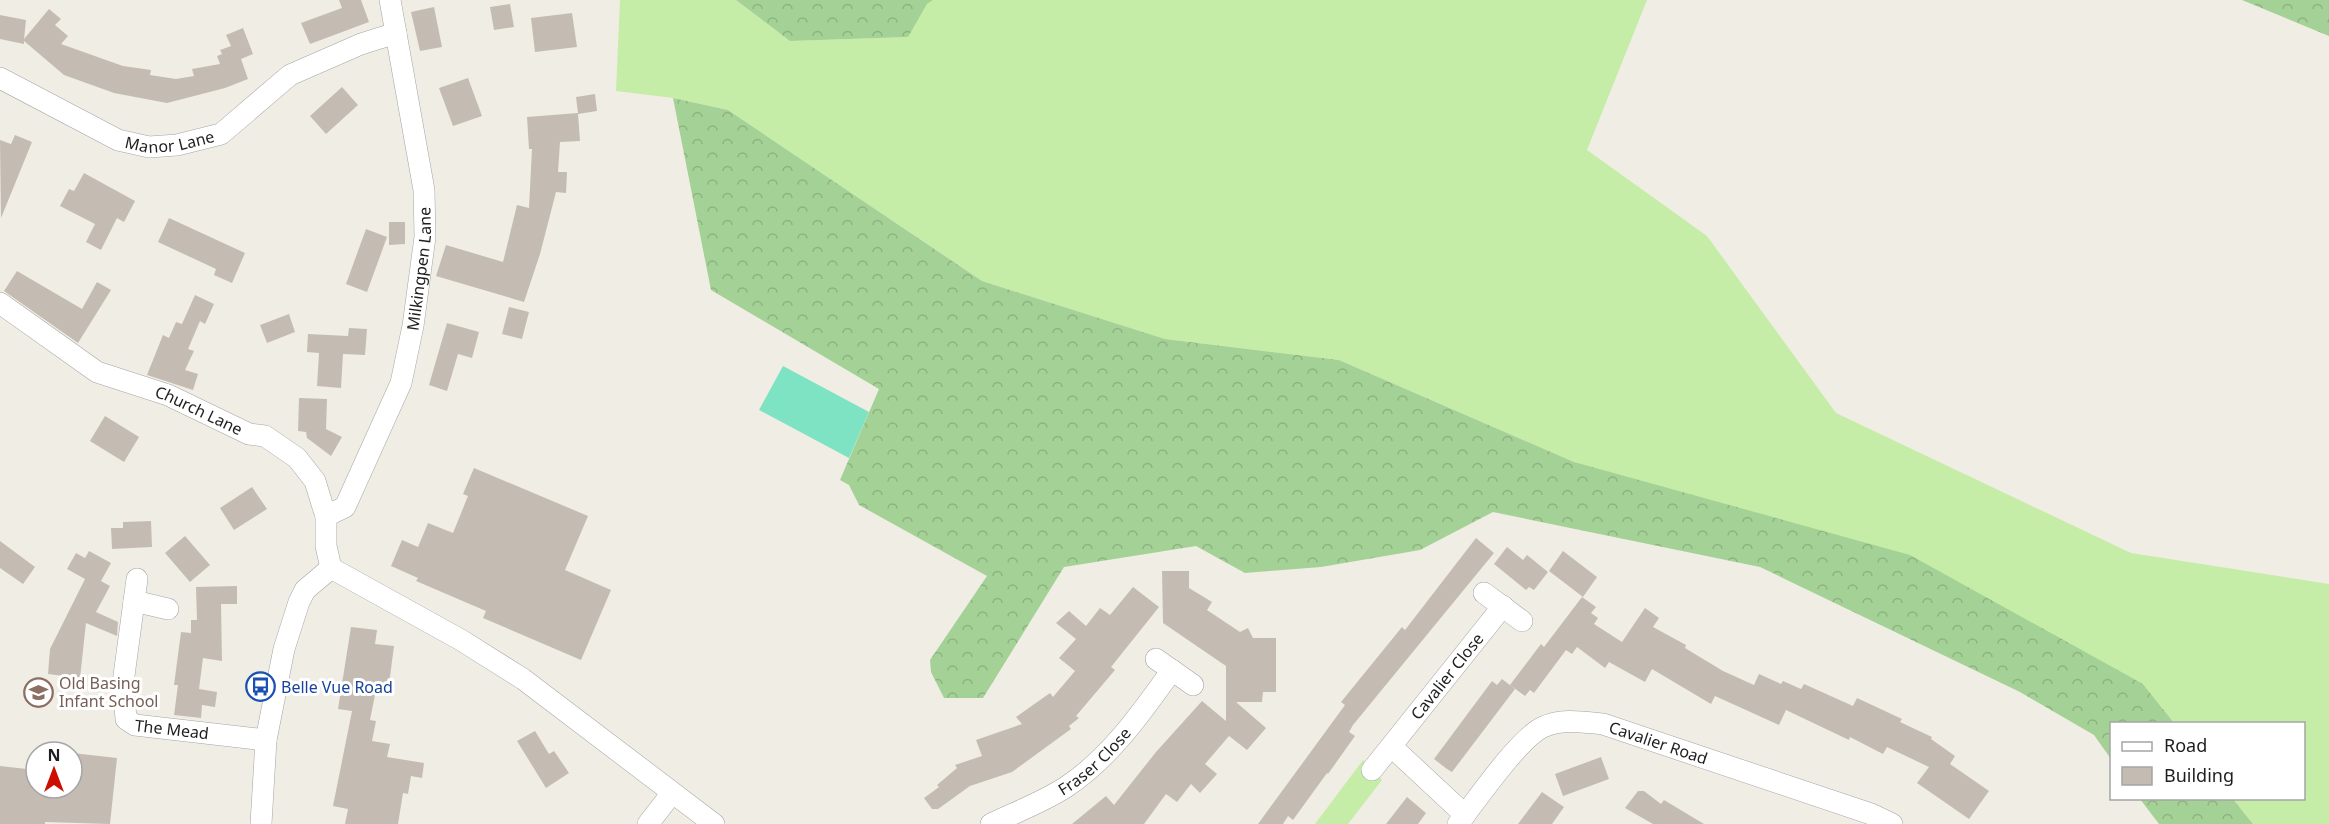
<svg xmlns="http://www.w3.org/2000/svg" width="2329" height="824" viewBox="0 0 2329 824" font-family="'Noto Sans',sans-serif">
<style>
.grass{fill:#c5eda7}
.forest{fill:url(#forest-crowns)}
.pitch{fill:#7ee3c2}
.building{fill:#c4bcb3}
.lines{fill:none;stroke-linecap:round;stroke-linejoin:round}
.minor-casing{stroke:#a5a5a5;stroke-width:22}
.minor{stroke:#fff;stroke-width:21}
.labels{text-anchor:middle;stroke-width:6;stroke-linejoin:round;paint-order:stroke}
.street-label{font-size:16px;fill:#1e1e1e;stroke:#fff}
.education-label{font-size:16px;fill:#785e54;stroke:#fff;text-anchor:start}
.transit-label{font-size:16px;fill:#164399;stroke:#fff;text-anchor:start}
</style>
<defs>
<pattern id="forest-crowns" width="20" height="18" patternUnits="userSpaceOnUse" patternTransform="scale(1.5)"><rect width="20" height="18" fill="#a4d196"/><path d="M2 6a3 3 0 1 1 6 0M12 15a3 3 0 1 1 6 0" fill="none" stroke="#8db381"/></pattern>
</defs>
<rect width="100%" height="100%" fill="#f0ede4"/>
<path class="grass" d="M620 0H736L790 41 907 37 927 4 933 0H1647L1587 150 1707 236 1836 413 2131 553 2329 584V824H2253L2233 799 2304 798V724L2174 723 2143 684 1574 462 1339 360 1165 339 982 281 728 110 673 98 616 91Z
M1363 760 1382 780 1348 824H1315Z"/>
<path class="forest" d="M736 0H933L927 4 908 37 790 41Z
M2242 0H2329V36Z
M673 98 728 110 982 281 1165 339 1339 360 1574 462 1910 555 2143 684 2174 723 2112 724 2111 759 2094 735 2020 692 1760 567 1493 512 1420 550 1321 567 1245 573 1196 546 1064 567 983 698H944L931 672 930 660 987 576 859 505 849 485 840 480 879 389 711 290Z
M2140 799H2233L2253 824H2159Z"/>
<path class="pitch" d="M783 366 869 412 849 458 759 410Z"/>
<path class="building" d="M339 0H361L369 22 310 44 301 23 342 8Z
M510 4 514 27 494 30 490 7Z
M434 7 442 47 420 51 411 12Z
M49 9 61 19 55 25 68 36 61 44 123 66 151 70 150 75 176 79 194 76 192 69 220 64 217 56 222 54 220 50 231 46 226 35 243 28 253 54 241 59 248 79 225 88 167 103 114 93 64 75 24 41V44L0 39V15L26 20 24 39Z
M572 13 577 47 535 52 531 18Z
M468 78 482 116 453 126 439 88Z
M342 87 358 105 326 134 310 116Z
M595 94 597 111 578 114 580 141 560 142 558 172H567L566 193 556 192 540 254 524 302 436 276 446 245 503 262 517 205 529 208 532 149H529L527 117 578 113 576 97Z
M15 135 32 142 1 218 0 140 11 144Z
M84 173 135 201 124 222 117 218 101 250 86 242 95 224 60 206 69 189 74 191Z
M169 218 245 253 232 283 214 275 216 269 158 242Z
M389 222H405V244L389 245Z
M366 229 387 237 367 292 346 284Z
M17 271 82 309 97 282 111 290 78 343 4 291Z
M195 295 214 304 205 324 200 321 188 349 194 351 185 370 198 374 193 390 147 375 163 335 169 338 176 322 182 324Z
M509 307 529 312 522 339 502 334Z
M289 314 295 332 267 343 260 325Z
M447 323 479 332 472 358 458 354 447 391 429 385Z
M349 328 367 329 365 355 343 354 341 388 317 386 319 353 307 352 308 334 348 336Z
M299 398 327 399 326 429 342 437 331 456 307 438 306 432 298 431Z
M105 416 139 437 124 462 90 441Z
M474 468 588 516 565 570 611 590 581 660 483 618 486 611 416 581 418 578 391 566 402 540 418 547 428 523 453 533 468 496 463 494Z
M252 487 267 509 234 530 220 508Z
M151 521 152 547 112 549 111 528H123V522Z
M185 536 210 565 190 582 165 553Z
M1476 538 1494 553 1353 725 1349 732 1355 736 1328 774 1327 773 1293 820 1288 816 1283 824H1258L1345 705 1341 702 1402 627 1405 630Z
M0 541 35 567 23 584 0 568Z
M1507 547 1523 560 1527 555 1548 572 1534 590 1529 587 1526 590 1494 564Z
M89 551 111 563 101 581 110 586 96 612 118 622 117 636 86 623 80 678 48 674 50 649 85 579 67 569 76 553 85 558Z
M1563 551 1597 577 1583 597 1549 571Z
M1162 571H1189V588L1212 602 1207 610 1240 632 1248 628 1253 638H1276V692H1263L1262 702H1236L1266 728 1247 750 1229 736 1205 764 1217 774 1200 793 1191 784 1177 802 1166 794 1144 824H1072L1106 796 1114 805 1156 752 1202 701 1226 721V666L1163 623Z
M237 586V604H221L222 661 203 658 199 689 217 692 215 707 202 705 201 718 174 715 178 685H174L181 632 191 633V620H197L196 587Z
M1133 587 1159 607 1111 667 1115 670 1076 716 1079 718 1069 726 1071 729 1012 772 970 786 938 809H932L924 798 939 787 937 785 957 768 955 765 982 756 976 740 1022 724 1016 717 1050 693 1053 697 1075 671 1059 658 1076 639 1056 623 1069 611 1086 626 1100 608 1110 615Z
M1582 597 1596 607 1591 613 1598 618 1594 624 1622 642 1645 608 1659 618 1653 627 1686 645 1685 648 1723 671 1754 685 1759 674 1781 684 1783 681 1801 689 1804 684 1853 706 1857 698 1902 719 1900 722 1932 737 1931 739 1955 756 1950 764 1989 791 1969 819 1917 783 1929 767 1887 747 1883 754 1850 737 1849 740 1786 710 1779 725 1715 696 1711 704 1652 669 1645 682 1609 662 1605 668 1577 647 1572 654 1566 650 1534 693 1530 690 1525 696 1510 685 1541 644 1544 647Z
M351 627 377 630 375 644 394 646 388 692 376 690 370 720 376 721 372 741 390 744 387 757 424 763 422 778 411 776 408 794 403 793 398 824H345L348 809 333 806 352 711 338 709Z
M1502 679 1515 689 1452 772 1447 769 1434 759 1492 681 1497 685Z
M535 731 549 754 554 751 569 773 546 788 517 741Z
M72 753 117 758 110 824 45 822V824H0V766L36 770V788H72Z
M1601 757 1609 779 1563 796 1555 774Z
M1638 791H1644L1661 804 1664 800 1704 824H1653L1625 808Z
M1542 792 1564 807 1552 824H1518Z
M1407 797 1426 813 1418 824H1386Z"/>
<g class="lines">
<defs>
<g id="minor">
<path id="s1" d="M0 78 118 140 149 147 177 145 221 134 290 75 361 44 396 33"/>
<path id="s2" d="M0 303 97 372 168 395 249 434 265 436 297 458 315 481 322 504 326 516V546L331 568"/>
<path id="s3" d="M326 516 345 507 401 383 413 326 425 237 424 190 390 0"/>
<path d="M331 568 461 640 523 679 714 824"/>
<path id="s4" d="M137 579 123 683 126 719 135 725 266 740"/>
<path d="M1484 593 1522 621"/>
<path d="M134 601 168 609"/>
<path d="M1156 659 1193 685"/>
<path d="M1392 747 1465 815"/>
<path id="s5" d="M1372 770 1503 606"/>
<path d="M261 824 266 740 284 649 299 602 305 590 331 568"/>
<path d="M648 824 672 793"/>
<path id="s6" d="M991 824C1016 812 1043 802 1066 787 1110 758 1142 712 1172 670"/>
<path id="s7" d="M1458 824C1476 801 1519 738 1543 727 1562 718 1583 722 1603 724L1871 814 1892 824"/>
</g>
</defs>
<use href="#minor" class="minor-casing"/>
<use href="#minor" class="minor"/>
</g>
<defs>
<symbol id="bus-ring" viewBox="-11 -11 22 22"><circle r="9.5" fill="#fff" stroke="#1a4fb4" stroke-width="1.5"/><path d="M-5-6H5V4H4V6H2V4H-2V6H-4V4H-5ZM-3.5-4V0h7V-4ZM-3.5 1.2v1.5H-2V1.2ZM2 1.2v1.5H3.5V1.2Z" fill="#1a4fb4"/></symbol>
<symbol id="school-ring" viewBox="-11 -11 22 22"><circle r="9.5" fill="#fff" stroke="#8d6e63" stroke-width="1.5"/><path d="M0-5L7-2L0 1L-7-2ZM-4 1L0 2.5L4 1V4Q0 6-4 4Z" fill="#8d6e63"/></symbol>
</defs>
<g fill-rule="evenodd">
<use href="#bus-ring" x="244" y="670" width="33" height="33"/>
<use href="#school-ring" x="22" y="676" width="33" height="33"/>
</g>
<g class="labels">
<g class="street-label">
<text dy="6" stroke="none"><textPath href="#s1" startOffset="186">Manor Lane</textPath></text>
<text dy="6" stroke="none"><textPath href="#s3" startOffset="273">Milkingpen Lane</textPath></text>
<text dy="6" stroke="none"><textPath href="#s2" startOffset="228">Church Lane</textPath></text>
<text dy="6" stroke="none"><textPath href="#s5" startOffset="120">Cavalier Close</textPath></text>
<text dy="6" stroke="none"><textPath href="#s4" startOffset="189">The Mead</textPath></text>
<text dy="6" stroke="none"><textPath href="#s7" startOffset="249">Cavalier Road</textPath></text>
<text dy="6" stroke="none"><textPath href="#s6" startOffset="122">Fraser Close</textPath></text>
</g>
<g class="education-label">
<text x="59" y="689">Old Basing<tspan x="59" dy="18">Infant School</tspan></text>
</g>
<g class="transit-label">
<text x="281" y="693">Belle Vue Road</text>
</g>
</g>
<rect x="2110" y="722" width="195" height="78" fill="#ffffff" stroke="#a5a5a5" stroke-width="1.5"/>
<rect x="2122" y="742" width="30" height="9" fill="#ffffff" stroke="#a5a5a5" stroke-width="1.5"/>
<text x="2164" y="752" font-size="18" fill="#1e1e1e">Road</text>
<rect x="2122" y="767" width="30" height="18" fill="#c4bcb3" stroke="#a5a5a5" stroke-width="1.5"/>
<text x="2164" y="782" font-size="18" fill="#1e1e1e">Building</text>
<g transform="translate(54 770)"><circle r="28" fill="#ffffff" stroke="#a5a5a5" stroke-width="1.5"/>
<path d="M0-4.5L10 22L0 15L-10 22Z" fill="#cd0d00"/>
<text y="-9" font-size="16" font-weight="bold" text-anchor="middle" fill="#1e1e1e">N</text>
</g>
</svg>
